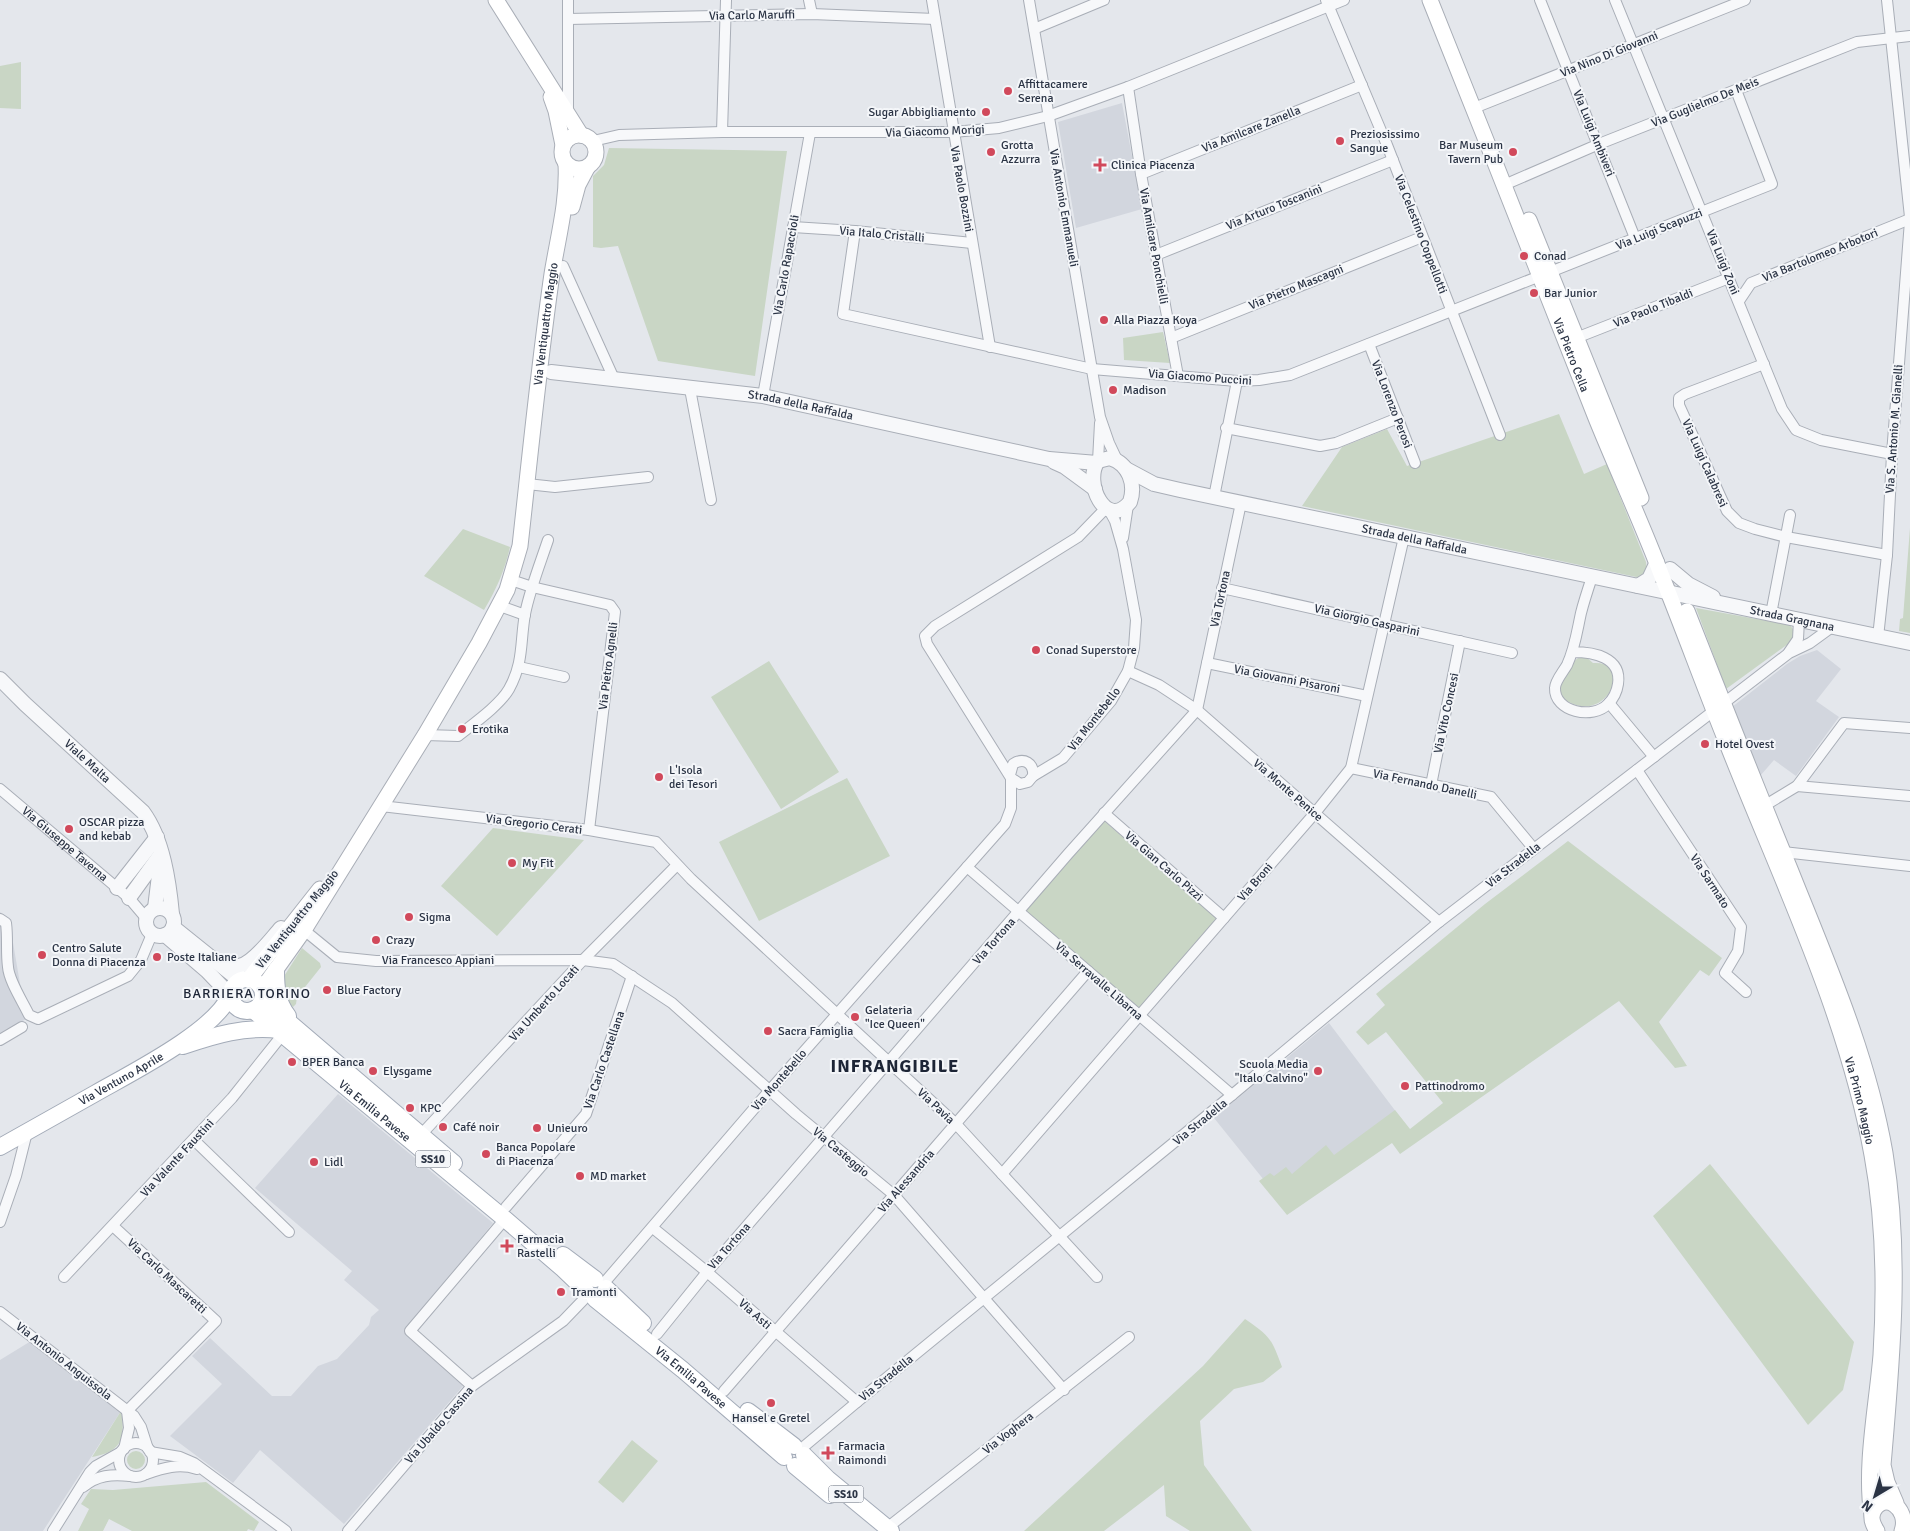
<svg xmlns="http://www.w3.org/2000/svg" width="1910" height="1531" viewBox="0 0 1910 1531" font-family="Signika,sans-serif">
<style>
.built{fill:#d2d6de}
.green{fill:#c9d6c5}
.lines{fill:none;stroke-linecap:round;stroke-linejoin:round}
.minor-casing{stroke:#a9aeb7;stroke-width:12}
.tertiary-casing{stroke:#a9aeb7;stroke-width:16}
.secondary-casing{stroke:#a9aeb7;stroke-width:17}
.primary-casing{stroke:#a3abb8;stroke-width:18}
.minor{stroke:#f7f8fa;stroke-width:10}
.tertiary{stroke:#f7f8fa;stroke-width:14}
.secondary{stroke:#fff;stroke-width:15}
.primary{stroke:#fff;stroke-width:16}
.poi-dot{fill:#d1495b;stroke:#f4f6f9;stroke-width:2}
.labels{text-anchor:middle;stroke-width:4;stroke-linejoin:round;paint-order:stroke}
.shield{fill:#f4f6f9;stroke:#676e7b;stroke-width:1}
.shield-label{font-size:11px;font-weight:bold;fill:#2b3445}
.street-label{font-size:12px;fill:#2b3445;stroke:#f4f6f9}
.poi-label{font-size:12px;fill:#2b3445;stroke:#f4f6f9;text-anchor:start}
.neighbourhood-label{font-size:14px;letter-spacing:1px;fill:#1d2536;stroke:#f4f6f9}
.district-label{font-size:18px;font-weight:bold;letter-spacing:1px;fill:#1d2536;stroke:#f4f6f9}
</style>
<rect width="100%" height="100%" fill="#e4e7ec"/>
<path class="built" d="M1122 103 1142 209 1076 228 1058 122Z
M1817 650 1841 669 1816 701 1839 717 1796 776 1774 760 1760 776 1732 707 1787 664 1800 656Z
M0 912 9 919 26 1019 0 1034Z
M1329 1023 1403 1121 1288 1210 1214 1118Z
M338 1094 493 1223 405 1331 463 1386 344 1524 260 1450 233 1483 170 1436 222 1384 192 1356 210 1338 272 1396H291L318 1366 337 1359 369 1325 371 1317 379 1310 344 1280 352 1271 255 1188Z
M31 1341 121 1411 43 1531H0V1360Z"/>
<path class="green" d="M21 62V109L0 108V66Z
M609 148 787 151 755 376 658 361 618 246 601 248 593 247V176L604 165Z
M1163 332 1170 363 1124 360 1123 338Z
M1559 414 1584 474 1607 464 1646 562 1647 572 1641 578 1302 506 1342 447 1387 429 1407 466Z
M1910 528V633L1899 631 1900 619 1903 618Z
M463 529 510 547C505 570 496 590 484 610L424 576Z
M1696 608 1790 625 1795 632 1792 641 1726 689Z
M1580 657H1586L1593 663C1634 660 1608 725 1567 701 1551 692 1568 663 1580 657Z
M769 661 839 772 781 809 711 697Z
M847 778 890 856 759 921 719 842Z
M1103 820 1218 919 1138 1010 1024 911Z
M493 828 584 840 497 936 441 886Z
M1568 841 1722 958 1709 976 1700 970 1659 1022 1687 1066 1675 1068 1619 1001 1400 1154 1392 1143 1287 1215 1259 1181 1270 1173 1274 1176 1286 1167 1292 1174 1326 1145 1334 1155 1395 1110 1410 1129 1443 1103 1386 1032 1368 1045 1356 1032 1385 1005 1376 994 1485 904Z
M302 948 320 963 321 967 297 997 296 1004 293 1007 286 999 281 981Z
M1710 1164 1854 1342 1843 1390 1808 1425 1653 1216Z
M1245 1319C1271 1337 1271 1338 1282 1367L1263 1382 1234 1389 1200 1421 1204 1465 1252 1531H1190L1166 1516 1164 1485 1104 1531H1024L1203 1366Z
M121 1411C126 1439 121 1452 92 1457Z
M632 1440 658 1461 623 1503 598 1482Z
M127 1460a9 9 0 1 1 18 0a9 9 0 1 1-18 0Z
M206 1482 259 1522 254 1531 248 1529 247 1531H132L109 1519 103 1531H78L89 1509 81 1504 91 1489 113 1490Z"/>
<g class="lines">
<defs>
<g id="minor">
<path d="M568 0V113"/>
<path d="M809 0 812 14"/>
<path d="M932 0 990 347"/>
<path d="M1029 0 1100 417 1109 443 1118 462"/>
<path d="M1326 0 1387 145 1500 435"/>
<path d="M1540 0 1635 238"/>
<path d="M1615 0 1782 409 1796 430 1821 440 1892 454"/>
<path d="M1887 0 1910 217"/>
<path d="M568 19 812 14 935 19"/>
<path d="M1034 29 1104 0"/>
<path d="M1128 87 1141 174 1178 376"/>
<path d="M1474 108 1745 0"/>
<path d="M722 132 726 0"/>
<path d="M593 141 619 135 722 132H953L999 128 1048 116 1128 87 1344 0"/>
<path d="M1141 174 1362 85"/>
<path d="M1504 185 1599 144 1857 42 1910 36"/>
<path d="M793 227 855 231 972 243"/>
<path d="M855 231 843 314 1092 369 1237 381 1259 380 1290 375 1772 184 1736 90"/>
<path d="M1156 255 1393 160"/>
<path d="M563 266 615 381"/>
<path d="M1739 301 1751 283 1910 219"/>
<path d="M1171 338 1422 237"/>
<path d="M1576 338 1729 278"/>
<path d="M1369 344 1415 463"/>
<path d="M1764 364 1685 394 1679 398V405L1727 511 1739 523 1755 529 1786 537 1887 555"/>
<path d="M690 389 711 500"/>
<path d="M763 396 810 133"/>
<path d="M1226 428 1320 446 1336 443 1398 418"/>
<path d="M1098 461 1100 423"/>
<path d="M527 484 555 487 648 477"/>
<path d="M1214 497 1237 381"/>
<path d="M1123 538 1128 505"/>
<path d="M511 580 532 587 610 605 615 612 589 830"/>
<path d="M1222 588 1512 653"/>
<path d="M500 606 525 615"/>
<path d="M1771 614 1790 515"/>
<path d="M1878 637 1887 555 1892 454 1910 221"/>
<path d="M1573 652C1593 652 1622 657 1618 684 1617 691 1613 699 1608 704 1593 720 1554 712 1555 688 1555 681 1563 672 1567 665 1575 648 1577 631 1581 613 1584 601 1588 589 1592 577"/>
<path d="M1789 652 1798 639 1799 620"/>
<path d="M1207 663 1367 696"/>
<path d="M519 667 564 677"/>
<path d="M1128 671 1159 685 1197 710 1439 922"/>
<path d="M1609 703 1654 757"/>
<path d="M425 735 458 736C473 724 500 705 509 689 524 662 520 642 525 614 530 589 540 564 548 540"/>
<path d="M1351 768 1491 797 1534 849"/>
<path d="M1637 770 1741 927 1738 951 1725 973 1746 992"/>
<path d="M1010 775 1013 764C1024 757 1034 763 1033 776L1028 782 1020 784 1011 778 927 644 925 636 935 626 1078 537 1106 508"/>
<path d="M1033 776 1063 758 1111 701 1128 671 1134 648 1136 620 1123 549 1115 521 1109 510"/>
<path d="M1431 785 1460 641"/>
<path d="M1797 786 1910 796"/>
<path id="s1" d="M0 789 129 898 146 918"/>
<path d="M381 806 589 830 656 842 691 879 956 1124 1097 1277"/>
<path d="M1764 806 1797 786 1844 723 1910 728"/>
<path d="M1104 813 1224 918"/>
<path d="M1783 852 1910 866"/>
<path d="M967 867 1232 1095"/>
<path d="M0 919 6 923C8 938 6 952 8 967 9 981 23 1002 29 1015L38 1019 128 976 141 960 152 934"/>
<path d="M304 930 337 957 376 961 583 960 613 964 672 1003 796 1114 894 1195 1064 1390"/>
<path d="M0 1040 22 1027"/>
<path d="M418 1138 583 960 677 865"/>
<path d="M194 1140 289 1232"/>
<path d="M1002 1174 1315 813 1351 768 1404 537"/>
<path d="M506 1207 586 1114 632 976"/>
<path d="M0 1222 16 1176 27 1132"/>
<path d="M113 1226 216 1321 127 1411"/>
<path d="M653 1228 707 1272 857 1402"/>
<path d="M64 1277 232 1098 283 1034"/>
<path d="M604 1283 770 1090 1005 824 1011 808V778"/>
<path d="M0 1312 134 1416 141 1427 148 1449"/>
<path d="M657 1334 707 1272 1068 854 1197 710 1241 503"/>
<path d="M472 1386 410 1331 505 1219"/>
<path d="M724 1391 1088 971"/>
<circle cx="136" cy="1460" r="17"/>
<path d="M124 1449 129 1428 127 1411"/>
<path d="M801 1449 857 1402 1232 1095 1439 922 1789 653 1810 643 1832 627"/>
<path d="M150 1452 180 1457 194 1463 286 1531"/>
<path d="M146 1474C163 1468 179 1463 197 1469"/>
<path d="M83 1487C97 1475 112 1474 130 1476"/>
<path d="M887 1528 1129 1337"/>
<path d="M53 1531 90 1472 96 1466 121 1452"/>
<path d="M348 1531 472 1386 563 1321 588 1295"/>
</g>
<g id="tertiary">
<path id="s2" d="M551 372 763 396 1049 459 1097 463"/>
<path d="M1110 458C1129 464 1136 484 1130 502 1106 531 1083 482 1098 461Z"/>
<path d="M1054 462 1065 467 1095 489"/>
<path id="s3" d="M1126 469 1154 484 1180 490 1910 643"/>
<path d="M1670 569 1688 584 1713 597"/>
<path d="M1638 586 1649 579 1657 562"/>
<path id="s4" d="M0 679 25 704 143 812C163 839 169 882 172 914"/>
<path d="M117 888 157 837"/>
<path d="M129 898 160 855"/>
<path d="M155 908 160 867"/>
<circle cx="160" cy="922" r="14"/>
<path d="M173 927 239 980"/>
<path d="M165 935 207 971 230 995"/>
<path d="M215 961C223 964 231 968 239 966 253 964 271 939 281 928"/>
</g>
<g id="secondary">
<path d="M496 0 581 135"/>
<path id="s5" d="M1430 0C1486 139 1541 279 1596 418 1617 470 1641 521 1661 574 1684 631 1705 689 1728 746 1780 878 1847 1015 1872 1155 1884 1220 1885 1289 1881 1355 1877 1404 1864 1468 1872 1515"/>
<path d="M551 97 556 111 563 145"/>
<circle cx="579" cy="152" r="17"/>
<path d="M572 207 578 185 587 168"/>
<path d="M1529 220 1641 498"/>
<path d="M1687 611C1721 697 1755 784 1790 869 1827 962 1868 1054 1885 1153 1902 1257 1892 1361 1883 1465L1887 1482 1896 1503"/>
<path d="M249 979 320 889"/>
<path id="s6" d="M262 989 304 930 425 735 479 643 507 590 520 546C530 456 539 364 552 274 558 237 568 201 566 164"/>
<path d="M1877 1531C1873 1525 1870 1519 1873 1512 1883 1490 1910 1508 1902 1531"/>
</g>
<g id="primary">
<path d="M276 970C276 987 277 1002 288 1016"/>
<circle cx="247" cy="995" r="16"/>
<path d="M263 1000 454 1163"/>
<path id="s7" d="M253 1010 505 1219 563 1269 586 1291"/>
<path d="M183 1046C215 1035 245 1026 279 1030"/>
<path id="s8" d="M0 1147C32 1129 64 1111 96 1093 131 1073 215 1031 230 995"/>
<path d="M563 1255 595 1279"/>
<path d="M606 1288 643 1323"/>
<path id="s9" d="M595 1299 683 1370 784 1457"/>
<path d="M748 1411 794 1446"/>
<path d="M804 1455 828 1479 891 1531"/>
<path d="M795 1466 830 1495"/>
</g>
</defs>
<use href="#minor" class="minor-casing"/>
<use href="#tertiary" class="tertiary-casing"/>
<use href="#secondary" class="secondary-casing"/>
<use href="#primary" class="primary-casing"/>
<use href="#minor" class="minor"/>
<use href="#tertiary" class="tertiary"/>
<use href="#secondary" class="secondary"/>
<use href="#primary" class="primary"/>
</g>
<g class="poi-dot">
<circle cx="1008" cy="91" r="5"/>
<circle cx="986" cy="112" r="5"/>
<circle cx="1340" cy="141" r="5"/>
<circle cx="991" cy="152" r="5"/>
<circle cx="1513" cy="152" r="5"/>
<path d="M1097.5 157.5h5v5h5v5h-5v5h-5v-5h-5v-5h5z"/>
<circle cx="1524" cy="256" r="5"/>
<circle cx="1534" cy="293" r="5"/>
<circle cx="1104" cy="320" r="5"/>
<circle cx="1113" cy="390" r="5"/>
<circle cx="1036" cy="650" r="5"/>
<circle cx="462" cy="729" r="5"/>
<circle cx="1705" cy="744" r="5"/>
<circle cx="659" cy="777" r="5"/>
<circle cx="69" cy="829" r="5"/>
<circle cx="512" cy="863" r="5"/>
<circle cx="409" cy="917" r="5"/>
<circle cx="376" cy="940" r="5"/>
<circle cx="42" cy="955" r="5"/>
<circle cx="157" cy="957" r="5"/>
<circle cx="327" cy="990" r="5"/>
<circle cx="855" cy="1017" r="5"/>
<circle cx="768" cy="1031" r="5"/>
<circle cx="292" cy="1062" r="5"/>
<circle cx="373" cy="1071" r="5"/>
<circle cx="1318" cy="1071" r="5"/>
<circle cx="1405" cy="1086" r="5"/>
<circle cx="410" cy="1108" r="5"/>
<circle cx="443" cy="1127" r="5"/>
<circle cx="537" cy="1128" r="5"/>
<circle cx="486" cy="1154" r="5"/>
<circle cx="314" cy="1162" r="5"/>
<circle cx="580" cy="1176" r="5"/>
<path d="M504.5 1238.5h5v5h5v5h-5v5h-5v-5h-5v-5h5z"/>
<circle cx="561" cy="1292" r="5"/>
<circle cx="771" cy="1403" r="5"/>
<path d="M825.5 1445.5h5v5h5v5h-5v5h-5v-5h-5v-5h5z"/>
</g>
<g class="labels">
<g class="shield">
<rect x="415.5" y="1150.5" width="35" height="17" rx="4"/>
<rect x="828.5" y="1485.5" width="35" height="17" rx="4"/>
</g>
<g class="shield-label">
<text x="433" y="1163">SS10</text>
<text x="846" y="1498">SS10</text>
</g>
<g class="street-label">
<text transform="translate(752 15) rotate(-1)" y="4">Via Carlo Maruffi</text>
<text transform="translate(1609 54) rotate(-22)" y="4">Via Nino Di Giovanni</text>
<text transform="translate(1705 102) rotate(-22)" y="4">Via Guglielmo De Meis</text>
<text transform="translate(1251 129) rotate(-22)" y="4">Via Amilcare Zanella</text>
<text transform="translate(935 131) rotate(-2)" y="4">Via Giacomo Morigi</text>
<text transform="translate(1594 133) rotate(68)" y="4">Via Luigi Ambiveri</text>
<text transform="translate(962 189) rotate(80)" y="4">Via Paolo Bozzini</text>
<text transform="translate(1274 207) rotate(-22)" y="4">Via Arturo Toscanini</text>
<text transform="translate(1064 208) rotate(80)" y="4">Via Antonio Emmanueli</text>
<text transform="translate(1659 229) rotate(-22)" y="4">Via Luigi Scapuzzi</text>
<text transform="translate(882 234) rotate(5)" y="4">Via Italo Cristalli</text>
<text transform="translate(1421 234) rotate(69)" y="4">Via Celestino Coppellotti</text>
<text transform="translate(1154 246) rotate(80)" y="4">Via Amilcare Ponchielli</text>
<text transform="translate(1820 255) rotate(-22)" y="4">Via Bartolomeo Arbotori</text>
<text transform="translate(1723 262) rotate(68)" y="4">Via Luigi Zoni</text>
<text transform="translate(786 265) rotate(-80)" y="4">Via Carlo Rapaccioli</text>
<text transform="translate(1296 287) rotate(-22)" y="4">Via Pietro Mascagni</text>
<text transform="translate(1653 308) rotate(-22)" y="4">Via Paolo Tibaldi</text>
<text dy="4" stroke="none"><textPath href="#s6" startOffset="738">Via Ventiquattro Maggio</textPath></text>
<text dy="4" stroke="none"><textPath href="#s5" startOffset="382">Via Pietro Cella</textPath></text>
<text transform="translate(1200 377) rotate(4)" y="4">Via Giacomo Puccini</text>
<text transform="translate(1392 404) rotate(69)" y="4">Via Lorenzo Perosi</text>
<text dy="4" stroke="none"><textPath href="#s2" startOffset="252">Strada della Raffalda</textPath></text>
<text transform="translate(1894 429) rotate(-86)" y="4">Via S. Antonio M. Gianelli</text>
<text transform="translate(1705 463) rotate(66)" y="4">Via Luigi Calabresi</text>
<text dy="4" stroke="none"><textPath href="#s3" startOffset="298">Strada della Raffalda</textPath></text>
<text transform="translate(1220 599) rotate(-78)" y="4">Via Tortona</text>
<text dy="4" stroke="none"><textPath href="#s3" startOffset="684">Strada Gragnana</textPath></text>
<text transform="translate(1367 620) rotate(13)" y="4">Via Giorgio Gasparini</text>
<text transform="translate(608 666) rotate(-83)" y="4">Via Pietro Agnelli</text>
<text transform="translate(1287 679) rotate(11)" y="4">Via Giovanni Pisaroni</text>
<text transform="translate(1446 713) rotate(-78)" y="4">Via Vito Concesi</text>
<text transform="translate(1094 719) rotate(-52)" y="4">Via Montebello</text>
<text dy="4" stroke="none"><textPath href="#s4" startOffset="120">Viale Malta</textPath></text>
<text transform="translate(1425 784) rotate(12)" y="4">Via Fernando Danelli</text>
<text transform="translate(1288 790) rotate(41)" y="4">Via Monte Penice</text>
<text transform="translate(534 824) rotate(7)" y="4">Via Gregorio Cerati</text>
<text dy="4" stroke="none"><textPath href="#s1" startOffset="85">Via Giuseppe Taverna</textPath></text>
<text transform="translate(1513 865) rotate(-38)" y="4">Via Stradella</text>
<text transform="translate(1164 866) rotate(41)" y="4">Via Gian Carlo Pizzi</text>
<text transform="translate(1710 881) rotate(57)" y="4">Via Sarmato</text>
<text transform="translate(1255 882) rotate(-49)" y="4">Via Broni</text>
<text transform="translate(297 919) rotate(-51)" y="4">Via Ventiquattro Maggio</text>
<text transform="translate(994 941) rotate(-49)" y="4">Via Tortona</text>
<text x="438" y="964">Via Francesco Appiani</text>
<text transform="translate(1099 981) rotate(41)" y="4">Via Serravalle Libarna</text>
<text transform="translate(544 1003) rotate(-48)" y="4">Via Umberto Locati</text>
<text transform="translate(604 1060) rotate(-71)" y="4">Via Carlo Castellana</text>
<text dy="4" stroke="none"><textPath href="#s8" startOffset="139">Via Ventuno Aprile</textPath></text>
<text transform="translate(779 1080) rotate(-49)" y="4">Via Montebello</text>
<text dy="4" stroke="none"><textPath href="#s5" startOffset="1182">Via Primo Maggio</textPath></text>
<text transform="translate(936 1106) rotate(43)" y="4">Via Pavia</text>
<text dy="4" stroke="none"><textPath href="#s7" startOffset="158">Via Emilia Pavese</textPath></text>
<text transform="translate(1200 1122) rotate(-39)" y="4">Via Stradella</text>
<text transform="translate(841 1152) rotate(40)" y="4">Via Casteggio</text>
<text transform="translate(177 1158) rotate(-47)" y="4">Via Valente Faustini</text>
<text transform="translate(906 1181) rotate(-49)" y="4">Via Alessandria</text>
<text transform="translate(729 1246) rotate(-49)" y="4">Via Tortona</text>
<text transform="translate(167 1276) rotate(43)" y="4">Via Carlo Mascaretti</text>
<text transform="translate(755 1314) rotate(42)" y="4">Via Asti</text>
<text transform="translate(64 1361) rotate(38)" y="4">Via Antonio Anguissola</text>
<text dy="4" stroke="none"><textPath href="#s9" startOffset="124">Via Emilia Pavese</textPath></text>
<text transform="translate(886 1378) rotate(-39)" y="4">Via Stradella</text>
<text transform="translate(439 1425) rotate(-49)" y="4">Via Ubaldo Cassina</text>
<text transform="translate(1008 1433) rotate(-38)" y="4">Via Voghera</text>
</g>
<g class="poi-label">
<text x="1018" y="88">Affittacamere<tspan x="1018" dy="14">Serena</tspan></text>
<text x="976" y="116" text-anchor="end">Sugar Abbigliamento</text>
<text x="1350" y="138">Preziosissimo<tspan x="1350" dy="14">Sangue</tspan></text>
<text x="1001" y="149">Grotta<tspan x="1001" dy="14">Azzurra</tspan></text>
<text x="1503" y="149" text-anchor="end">Bar Museum<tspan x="1503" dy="14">Tavern Pub</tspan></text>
<text x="1111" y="169">Clinica Piacenza</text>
<text x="1534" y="260">Conad</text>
<text x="1544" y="297">Bar Junior</text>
<text x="1114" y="324">Alla Piazza Koya</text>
<text x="1123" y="394">Madison</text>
<text x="1046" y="654">Conad Superstore</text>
<text x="472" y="733">Erotika</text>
<text x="1715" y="748">Hotel Ovest</text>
<text x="669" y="774">L'Isola<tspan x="669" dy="14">dei Tesori</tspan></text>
<text x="79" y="826">OSCAR pizza<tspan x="79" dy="14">and kebab</tspan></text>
<text x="522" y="867">My Fit</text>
<text x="419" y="921">Sigma</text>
<text x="386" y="944">Crazy</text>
<text x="52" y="952">Centro Salute<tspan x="52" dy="14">Donna di Piacenza</tspan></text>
<text x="167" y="961">Poste Italiane</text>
<text x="337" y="994">Blue Factory</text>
<text x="865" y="1014">Gelateria<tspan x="865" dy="14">"Ice Queen"</tspan></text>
<text x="778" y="1035">Sacra Famiglia</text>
<text x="302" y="1066">BPER Banca</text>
<text x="1308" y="1068" text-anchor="end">Scuola Media<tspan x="1308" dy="14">"Italo Calvino"</tspan></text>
<text x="383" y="1075">Elysgame</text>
<text x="1415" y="1090">Pattinodromo</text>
<text x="420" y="1112">KPC</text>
<text x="453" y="1131">Café noir</text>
<text x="547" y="1132">Unieuro</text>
<text x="496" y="1151">Banca Popolare<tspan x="496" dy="14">di Piacenza</tspan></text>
<text x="324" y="1166">Lidl</text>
<text x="590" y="1180">MD market</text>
<text x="517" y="1243">Farmacia<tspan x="517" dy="14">Rastelli</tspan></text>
<text x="571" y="1296">Tramonti</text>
<text x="771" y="1422" text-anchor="middle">Hansel e Gretel</text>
<text x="838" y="1450">Farmacia<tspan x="838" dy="14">Raimondi</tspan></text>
</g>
<g class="neighbourhood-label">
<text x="247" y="998">BARRIERA TORINO</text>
</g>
<g class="district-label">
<text x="895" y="1072">INFRANGIBILE</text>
</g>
</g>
<g transform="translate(1875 1496) rotate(218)" stroke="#f4f6f9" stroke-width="4" paint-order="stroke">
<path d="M0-4L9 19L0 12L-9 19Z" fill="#2b3445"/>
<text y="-8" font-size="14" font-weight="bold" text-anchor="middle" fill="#2b3445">N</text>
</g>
</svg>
